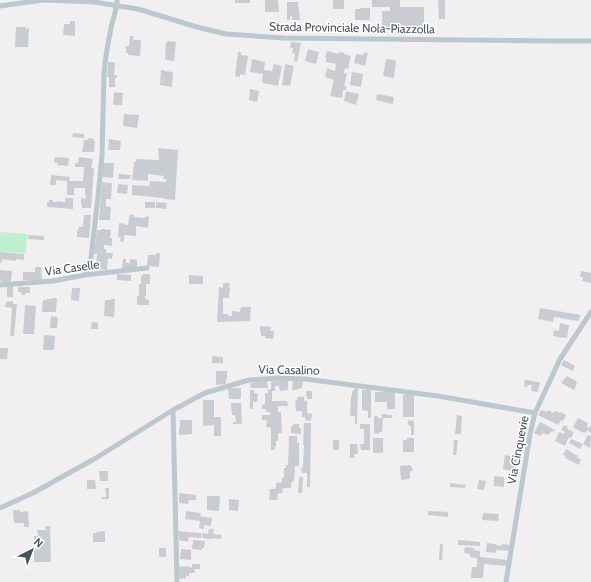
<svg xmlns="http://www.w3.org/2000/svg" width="591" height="582" viewBox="0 0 591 582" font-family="Cabin,sans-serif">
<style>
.green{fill:#beefcf}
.building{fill:#c9cdd2}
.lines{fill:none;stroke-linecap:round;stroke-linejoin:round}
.minor{stroke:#bdc7ce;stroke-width:5}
.labels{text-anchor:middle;stroke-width:3;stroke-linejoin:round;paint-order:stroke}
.street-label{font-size:12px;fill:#47545d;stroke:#fff}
</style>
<rect width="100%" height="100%" fill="#f2eff0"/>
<path class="green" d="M0 232 27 234 26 253 0 252Z"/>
<path class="building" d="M235 0H250V3H235Z
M265 0H278L279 12H265Z
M333 0H344V9H333Z
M372 0H400V7H372Z
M438 0H445V19H439Z
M287 2H298L300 20H292V16L290 17V20H287Z
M390 7H424V29L382 30V11H390Z
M360 8H370V20H355V9H360Z
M70 21H75V36L63 35 64 24H70Z
M16 27H26V29L29 28 28 47H15Z
M130 36H134L133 40H141L140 56 128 55V53H126V46H129Z
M168 41 176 42 174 61 166 60 165 58 166 43Z
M291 42 301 43 297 62 294 61 295 54 292 53 293 48H290Z
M308 49 319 52 316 64 305 61Z
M327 51 339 54V52L344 53V54L351 56 348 69 345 68 344 73 347 74 344 86H346V90H343L342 98 330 96 334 80 325 77 327 68 335 71 336 64 326 62V58H325Z
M238 52H241V55L248 56 245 75 240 74V77L235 76Z
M364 52 368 53 365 66 354 63 356 54 363 55Z
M252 59 265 62 264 70 272 71 274 64 282 66 278 86 262 83 263 74 250 72Z
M386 59 396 60 394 78 383 76Z
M108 62H115L114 75H117V78H115V87H109V77H107Z
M285 64 294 66 290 86 282 85Z
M161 70H164V71L173 72 172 87 160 85Z
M352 72 363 74 361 87 350 85Z
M250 89 259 91 257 102 249 100Z
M346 91 359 94 356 105 344 101Z
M114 92 123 93 122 105H113Z
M377 94 394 97 393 104 376 100Z
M124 114 139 115 137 128 123 126Z
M73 133 84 134V138L72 137Z
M88 138 94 139V141H95L94 152H82L84 140H88Z
M109 139 121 141 120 150H108Z
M158 148 178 150 175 200 164 199V198L132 195V185L149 186 150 181 166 182V179H163L164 176 148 174V181L132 180 134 162H136V159L159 160Z
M55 157 69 158 68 166 58 165V163L54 162Z
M79 157 93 159 91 168H94L91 208H82V205L81 204V198L86 199V195H85V188H74V195H67V181L56 180V185H50L51 175 70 177 69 181H83L84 167H75V163H78Z
M103 163H114L113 178 102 177Z
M119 174 131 175 130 179H118Z
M102 182 112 183 111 199H106V206L111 207 110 220H99Z
M118 184 128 185 127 194 117 193Z
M65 198H73V209L47 207V202H49V200H53V202H57V201L65 202Z
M145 202H155V208H145Z
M156 202 167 203 166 209 156 208Z
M130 214 134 215V217L145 218 146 216 149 217 148 228 136 226V236L124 235V242L120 241 121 237H118L119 223 125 224V225H128Z
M84 215H91L89 238 77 237V232L79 227H83Z
M102 229 111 230 110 238H112V246L104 245V249H106V253H113L112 259 108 258 107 270 95 269 97 254H94L97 230H101Z
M28 235 44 236V240L28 239Z
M0 252 24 254V260L16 259V261L2 259V263L0 262Z
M156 253H160L159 267 147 266 148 255H156Z
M123 259H126V263H130V259L137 260V269L122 268Z
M35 267H41L42 280H23V272H35Z
M0 270 12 271 11 282H0Z
M581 271 591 273V283L582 281 583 277H580Z
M117 274 131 275V281L117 280Z
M143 274H150V284H146V296H145V299L149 300V305H137V296H139V284H141V276H142Z
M189 275 203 276V284H189Z
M223 283H230L229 288H230L229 298H223V314H228V316H232V311L240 312 241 307H251L250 321 217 322 219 287 223 288Z
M7 285H13V297H7Z
M18 287H30V293H25V295H22L21 292H18Z
M72 288H80L79 301 71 300Z
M52 298H57L56 312H42L43 300H46L47 299H52Z
M111 299H115L114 317 104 316 105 300H111Z
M13 301V304H17L14 336H10L12 308 5 307 6 302Z
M25 305 36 306 34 334H23Z
M540 308 581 315 578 321 554 317 553 322 538 319Z
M51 316 58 317 57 328H50Z
M92 322 98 323V329H91Z
M560 323 569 325 567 338 561 337V338H559V337L553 336 554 330 559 331Z
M260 326 271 327 270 331H274L273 339 265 338V336H261V331H260Z
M44 335 55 336 54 350H43Z
M0 348H8L7 359H0Z
M212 356 223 357V363H212Z
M564 360 575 366 573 371 561 365Z
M216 371H227V379H226V384L216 385Z
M567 376 576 381V382L577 383 574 390 561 383Z
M288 380V390L280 391 279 386H275V391H272V401H287L288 406H278V412H281L282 433H278V441H276V446H275V449L271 450V428L266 427 267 420H262V415H270V412H266V409H262V405L265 404V393H268V389H271V381Z
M293 380 303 381 302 388 297 389V390H292Z
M525 380 539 382 540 383 538 391 537 392 531 391 532 385H528L527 387H524Z
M267 381 268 388H251L250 383Z
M228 388H241V399H229Z
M358 388 357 424H355V416H350L351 396H352V391H354V389Z
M367 388 371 389V418H368V411L362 410V390H367Z
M250 390H254V393L258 394 257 402H253V409H250Z
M383 390H395V409H387V402H375V392H383Z
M306 391H312V399H307Z
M406 392 414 393V417H403V395H406Z
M298 397H304V401L307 400V413L312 414 311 421 305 420V417H302V411H296L295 401 297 400V398Z
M203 400H214V417H221V436H214V425L203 426Z
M231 403H241L242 424H233V422H236L235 415H232Z
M541 410 547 412 548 410 553 413 555 411 560 413 561 412 566 415 563 421 561 420 558 425 538 415Z
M382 414H387V415H392V418H383L382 432H379V434L374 433V416H378V418H382Z
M457 415 462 416 461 434H455Z
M578 418 588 423 587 427 589 428 591 425V433L587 430 586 433 583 432V433L573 427Z
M180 420H192V434L179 435V428H180Z
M408 420 414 421V435H411V427H410V425H408Z
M540 422 555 430 554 432 552 431 548 435 543 433 541 436 534 433Z
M304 423H311L310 487H307V474L306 473H302L301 468 303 467 304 445H303Z
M293 424H299V428H301V434L291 433V426H293Z
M360 424H370V450H361L360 444H364V429H360Z
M564 425 568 427 567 429 574 432 571 438 569 437 565 446 555 441 559 432 564 434 565 432 561 430Z
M588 435 591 437 590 448 583 444Z
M289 436H297V442L299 443V466H295L294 481H292L291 488H283L282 493H278L277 500H269L270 489H276V483L282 482V478L284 477V468H286V465H288Z
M373 438H383V453H373Z
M407 438H414V452H403V440H407Z
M571 439 583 444 580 449 569 443Z
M333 440H339V450H333Z
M454 440H458L456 455H453Z
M350 444H357L358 454H354V458H350Z
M566 449 578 456 577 458 581 459 579 465 565 458 566 456 563 455Z
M505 455 518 458 516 468 514 467 513 472 503 469Z
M410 465 411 467H412L413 471H410V479L401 480 400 466Z
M99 471H108V481H100Z
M494 476 504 477V487L494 486Z
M299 477H303L302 493H298Z
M87 480H95L96 489H87Z
M479 480 486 481 484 490 477 489Z
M450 483 466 485 465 488 450 487Z
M105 488H109V499H102V497H106Z
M179 493 196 495V500H189L188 504 179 503Z
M207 496H220L219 511 207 510Z
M229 499 239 500 238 511 229 510Z
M13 510H20V512L28 511 29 527H24V523H14Z
M186 511 201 513 200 516 212 518 211 526 204 525V529L199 528 200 521 185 519Z
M428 511 448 512V517L428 515Z
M483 513 499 514 498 521 482 520Z
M45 526H50L51 562H34V536H38L37 530H46Z
M209 529H214L213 534 222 535 221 539 213 538V539L202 538V533L208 534Z
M105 531V542H93V533H97V532Z
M177 531 201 533V538L189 537 188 542 179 540V535H177Z
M193 540 205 541 204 548H202V550L192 549Z
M458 540 480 542V546L458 545Z
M487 543 496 544V545L502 546V544L511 545 510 551 496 550 495 553 486 552Z
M440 544H443L442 560H439Z
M465 547 474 548V550L480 551V557L508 560 507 566 484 564 483 578H471L472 567H477V558L470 557V554L464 553Z
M159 548H166V557H159Z
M181 549 191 550V560L180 559Z
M192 564H200V569H194L195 573H189V576H186V578L180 579 179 577V567L189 566V568L192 567Z"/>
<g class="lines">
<path class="minor" d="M0 6 43 0 94 2 138 9 197 27 226 34 283 38 557 41H591
M85 275 91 258 98 197 102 156 104 74C105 58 108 43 111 28 113 18 117 9 117 0
M0 285 53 281 85 275 147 268
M173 410 177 582
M0 508 33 493 96 458 173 410 205 393 249 380 278 378 305 379 438 396 535 413
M506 582 530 434 535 413 560 359 591 312"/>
</g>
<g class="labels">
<g class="street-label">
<text transform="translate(352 28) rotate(1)" y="4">Strada Provinciale Nola-Piazzolla</text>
<text transform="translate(72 268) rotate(-8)" y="4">Via Caselle</text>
<text transform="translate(289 370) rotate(1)" y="4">Via Casalino</text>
<text transform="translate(518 450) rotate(-79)" y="4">Via Cinquevie</text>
</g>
</g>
<g transform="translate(32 550) rotate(42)" stroke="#ffffff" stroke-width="3" paint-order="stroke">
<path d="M0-3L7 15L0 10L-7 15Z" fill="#47545d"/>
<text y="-6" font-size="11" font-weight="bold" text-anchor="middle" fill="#47545d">N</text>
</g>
</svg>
